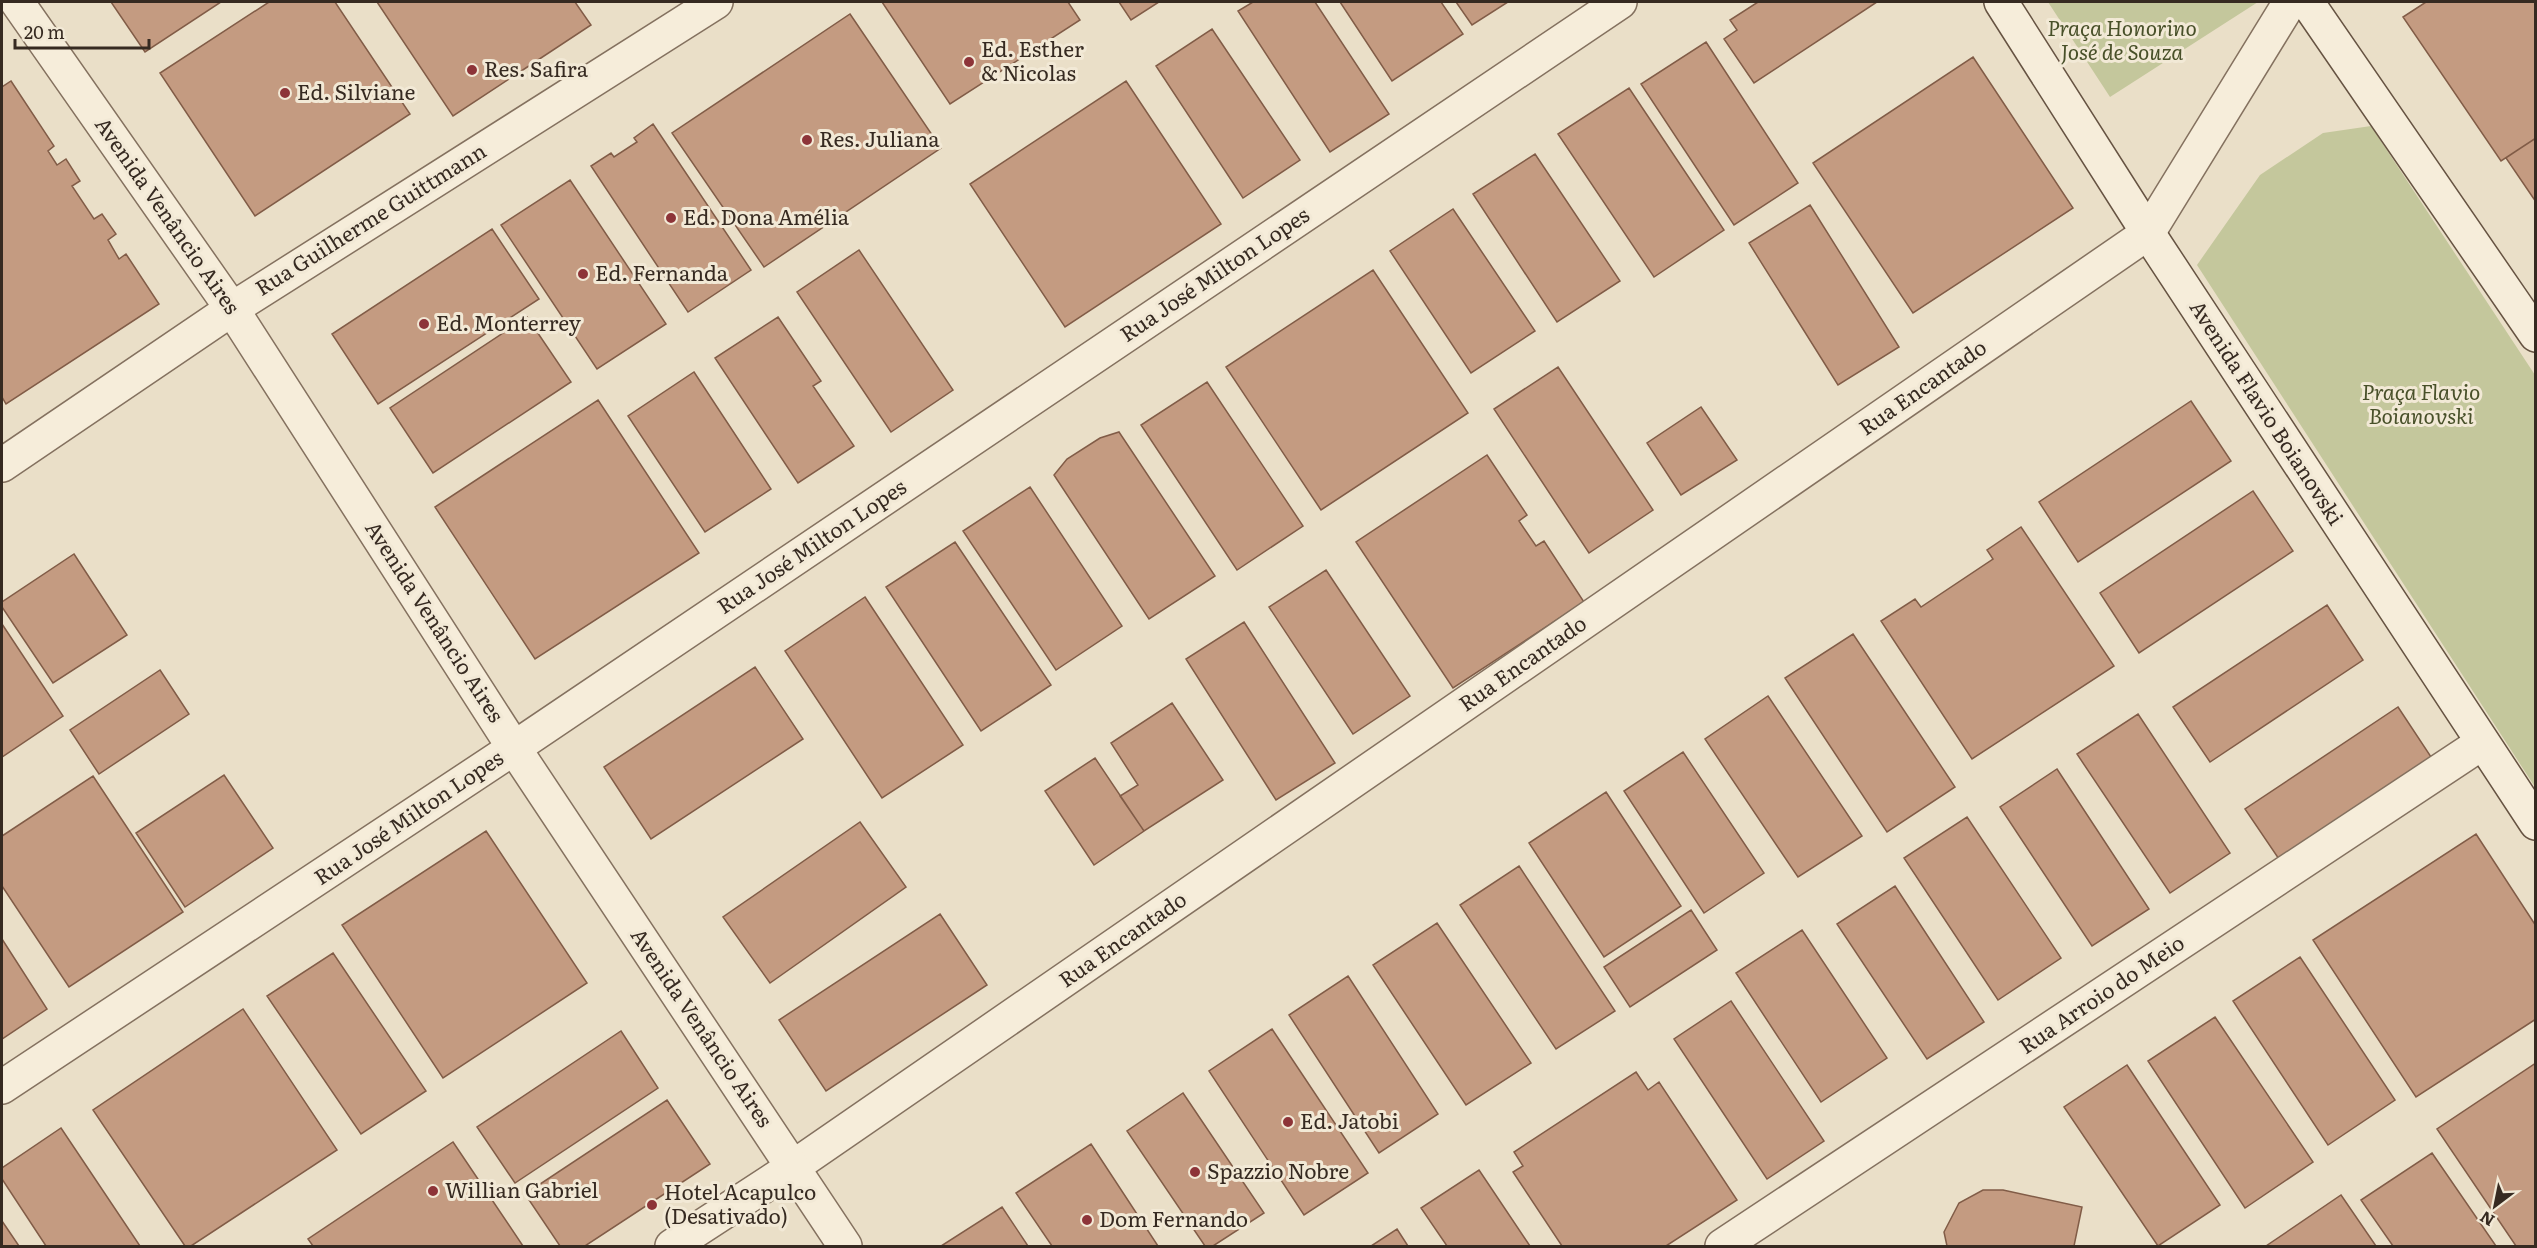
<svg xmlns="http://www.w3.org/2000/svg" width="2537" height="1248" viewBox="0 0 2537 1248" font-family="Literata,serif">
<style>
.green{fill:#c4c79c}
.building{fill:#c49b81;stroke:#815c47;stroke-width:1.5}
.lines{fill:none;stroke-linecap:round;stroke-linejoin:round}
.minor-casing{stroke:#84715f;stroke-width:36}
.tertiary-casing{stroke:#84715f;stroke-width:36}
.secondary-casing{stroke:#665342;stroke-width:36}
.minor{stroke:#f6edda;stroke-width:33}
.tertiary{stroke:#f6edda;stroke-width:33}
.secondary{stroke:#f6edda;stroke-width:33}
.poi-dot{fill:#8d3438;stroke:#f2e9d6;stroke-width:2}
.labels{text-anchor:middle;stroke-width:6;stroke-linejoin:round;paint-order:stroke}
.park-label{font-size:21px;font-style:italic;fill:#485029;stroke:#f2e9d6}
.poi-label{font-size:21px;fill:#362a21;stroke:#f2e9d6;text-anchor:start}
.street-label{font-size:21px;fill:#362a21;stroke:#f2e9d6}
</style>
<rect width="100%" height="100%" fill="#eadfc8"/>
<path class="green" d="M2048 2H2258L2110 97Z
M2371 126 2535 375V787L2197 265 2260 175 2323 133Z"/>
<path class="building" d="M111 2H221L145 52Z
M269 2H335L410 114 255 216 160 73Z
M377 2H575L591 25 453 116Z
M882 2H1068L1080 20 950 104Z
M1119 2H1159L1131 20Z
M1253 2H1315L1389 114 1330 152 1238 11Z
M1340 2H1441L1463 34 1392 81Z
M1456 2H1508L1472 25Z
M1758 2H1877L1754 83 1724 39 1737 30 1730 20Z
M2426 2H2536V138L2501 161 2403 17Z
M850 14 941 148 764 267 672 133Z
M1212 29 1300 160 1243 198 1156 66Z
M1706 42 1798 183 1734 225 1641 84Z
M1973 57 2073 208 1913 313 1813 163Z
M11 81 54 146 48 151 57 165 66 159 80 181 72 186 94 219 102 214 116 234 108 240 119 259 126 254 159 304 6 404 2 397V87Z
M1126 81 1221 224 1065 327 970 184Z
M1629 88 1724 230 1654 277 1558 134Z
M653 124 751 270 688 312 591 166 611 153 614 157 637 142 634 138Z
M2536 138V202L2506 158Z
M1535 154 1620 281 1557 322 1473 194Z
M570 180 666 324 597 369 501 225Z
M1810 205 1899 347 1838 385 1749 243Z
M1453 209 1535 331 1471 373 1390 251Z
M492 229 539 299 378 404 332 334Z
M859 250 953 390 891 432 797 292Z
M1373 270 1468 413 1321 510 1226 367Z
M527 317 571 382 433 473 390 408Z
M778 317 821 381 813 386 854 446 798 483 715 358Z
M1558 367 1653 510 1589 553 1494 409Z
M694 372 771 489 705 532 628 416Z
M1207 382 1303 526 1237 570 1141 425Z
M598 400 699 553 535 659 435 507Z
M2191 401 2231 461 2078 562 2039 502Z
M1701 407 1737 460 1681 495 1647 443Z
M1119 432 1215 576 1149 619 1054 475 1067 459 1100 438Z
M1487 455 1527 515 1519 521 1536 546 1544 541 1584 602 1453 688 1356 542Z
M1030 487 1122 626 1056 670 963 531Z
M2253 491 2293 551 2139 653 2100 593Z
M2021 527 2114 666 1972 759 1881 621 1915 599 1921 607 1993 559 1987 550Z
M955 542 1051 685 981 731 886 587Z
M74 554 127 635 53 683 2 607V602Z
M1326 570 1410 696 1353 734 1269 607Z
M865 597 963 745 882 798 785 651Z
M2327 605 2363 660 2210 762 2173 707Z
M1244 622 1335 763 1276 800 1186 659Z
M2 624 63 716 2 757Z
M1853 634 1955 787 1887 832 1785 678Z
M755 667 803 739 651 839 604 767Z
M160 670 189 714 99 774 70 730Z
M1768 696 1862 836 1798 877 1705 739Z
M1172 703 1223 780 1144 831 1120 796 1138 785 1111 743Z
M2398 707 2437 766 2285 868 2245 809Z
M2138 714 2230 853 2170 893 2077 754Z
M1683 752 1764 873 1704 913 1624 791Z
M1095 758 1144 831 1094 865 1045 791Z
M2057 769 2149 909 2092 946 2000 807Z
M224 775 273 848 185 907 136 833Z
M93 776 183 912 69 987 2 886V836Z
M1606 792 1681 906 1604 957 1529 843Z
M1967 817 2061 958 1998 1000 1904 858Z
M860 822 906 887 770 983 723 917Z
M486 831 587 983 443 1078 342 925Z
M2476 834 2536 926V1019L2416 1097 2313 940Z
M1519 866 1615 1011 1556 1049 1460 905Z
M1895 886 1984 1022 1927 1059 1837 924Z
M1691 910 1717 950 1630 1007 1604 967Z
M940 914 987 985 826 1091 779 1020Z
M1437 923 1531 1063 1466 1105 1373 965Z
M1802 930 1887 1058 1821 1102 1736 973Z
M2 939 47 1009 2 1039Z
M333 953 426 1091 361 1134 267 996Z
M2300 957 2395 1100 2328 1145 2233 1001Z
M1348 976 1438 1114 1379 1153 1289 1015Z
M1731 1001 1824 1141 1767 1179 1674 1039Z
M243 1009 337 1150 191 1246H185L93 1110Z
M2215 1017 2313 1162 2245 1208 2148 1061Z
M1272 1029 1368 1173 1304 1215 1209 1071Z
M621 1031 658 1088 515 1183 477 1127Z
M2536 1063V1246H2516L2437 1129Z
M2127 1065 2220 1205 2158 1246 2064 1107Z
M1636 1072 1648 1090 1659 1082 1737 1200 1666 1246H1562L1513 1172 1523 1166 1514 1152Z
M1183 1093 1264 1213 1213 1246H1205L1127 1131Z
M667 1100 710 1164 585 1246H560L525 1194Z
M61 1128 140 1246H46L2 1179V1168Z
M453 1142 523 1246H313L308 1239Z
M1091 1144 1158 1246H1052L1016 1193Z
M2432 1153 2496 1246H2393L2361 1200Z
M1479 1170 1530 1246H1447L1421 1208Z
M1983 1190H2003L2082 1207 2074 1246H1947L1944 1232 1959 1203Z
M2341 1195 2376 1246H2266Z
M1002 1207 1028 1246H941Z
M2 1221 19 1246H2Z
M1397 1229 1408 1246H1371Z"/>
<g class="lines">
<defs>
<path id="minor" d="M2 465 232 309 716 2
M2 1087 514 748 1620 2
M672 1246 793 1167 2148 233
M1722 1246 2482 743"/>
<path id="tertiary" d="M17 2 232 309 514 748 845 1246
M2148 233 2290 2"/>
<path id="secondary" d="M2001 2 2148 233 2536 823
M2307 2 2536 335"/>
</defs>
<use href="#minor" class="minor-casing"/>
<use href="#tertiary" class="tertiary-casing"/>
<use href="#secondary" class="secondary-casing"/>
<use href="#minor" class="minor"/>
<use href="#tertiary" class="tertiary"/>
<use href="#secondary" class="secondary"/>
</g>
<g class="poi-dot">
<circle cx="969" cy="62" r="6"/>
<circle cx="472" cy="70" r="6"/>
<circle cx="285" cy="93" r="6"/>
<circle cx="807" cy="140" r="6"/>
<circle cx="671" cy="218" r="6"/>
<circle cx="583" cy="274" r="6"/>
<circle cx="424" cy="324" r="6"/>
<circle cx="1288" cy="1122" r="6"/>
<circle cx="1195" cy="1172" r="6"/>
<circle cx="433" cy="1191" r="6"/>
<circle cx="652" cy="1205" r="6"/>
<circle cx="1087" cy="1220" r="6"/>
</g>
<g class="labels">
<g class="park-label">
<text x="2122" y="36">Praça Honorino<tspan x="2122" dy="24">José de Souza</tspan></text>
<text x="2421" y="400">Praça Flavio<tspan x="2421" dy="24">Boianovski</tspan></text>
</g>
<g class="poi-label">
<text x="981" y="57">Ed. Esther<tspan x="981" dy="24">&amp; Nicolas</tspan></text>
<text x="484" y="77">Res. Safira</text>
<text x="297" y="100">Ed. Silviane</text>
<text x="819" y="147">Res. Juliana</text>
<text x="683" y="225">Ed. Dona Amélia</text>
<text x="595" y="281">Ed. Fernanda</text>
<text x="436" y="331">Ed. Monterrey</text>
<text x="1300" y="1129">Ed. Jatobi</text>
<text x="1207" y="1179">Spazzio Nobre</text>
<text x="445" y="1198">Willian Gabriel</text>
<text x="664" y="1200">Hotel Acapulco<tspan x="664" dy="24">(Desativado)</tspan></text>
<text x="1099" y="1227">Dom Fernando</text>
</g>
<g class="street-label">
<text transform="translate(167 216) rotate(55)" y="7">Avenida Venâncio Aires</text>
<text transform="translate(371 220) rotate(-32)" y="7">Rua Guilherme Guittmann</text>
<text transform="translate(1215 275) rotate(-34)" y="7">Rua José Milton Lopes</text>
<text transform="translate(1923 388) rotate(-35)" y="7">Rua Encantado</text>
<text transform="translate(2266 413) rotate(57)" y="7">Avenida Flavio Boianovski</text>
<text transform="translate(812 547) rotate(-34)" y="7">Rua José Milton Lopes</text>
<text transform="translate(434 622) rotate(57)" y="7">Avenida Venâncio Aires</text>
<text transform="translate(1523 664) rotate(-35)" y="7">Rua Encantado</text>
<text transform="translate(409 818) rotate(-34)" y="7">Rua José Milton Lopes</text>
<text transform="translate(1123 940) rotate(-35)" y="7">Rua Encantado</text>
<text transform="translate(2102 995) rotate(-34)" y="7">Rua Arroio do Meio</text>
<text transform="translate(701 1028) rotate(56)" y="7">Avenida Venâncio Aires</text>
</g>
</g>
<rect width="2537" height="1248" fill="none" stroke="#362a21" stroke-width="6"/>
<g transform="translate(2495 1206) rotate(212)" stroke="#f2e9d6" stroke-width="4.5" paint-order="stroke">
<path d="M0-4.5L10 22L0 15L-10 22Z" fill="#362a21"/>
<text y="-9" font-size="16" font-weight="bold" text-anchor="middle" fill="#362a21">N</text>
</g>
<path d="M15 39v9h134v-9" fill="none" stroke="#362a21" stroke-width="3"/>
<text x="24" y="39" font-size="18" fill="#362a21" stroke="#f2e9d6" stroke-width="4.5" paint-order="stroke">20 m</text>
</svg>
